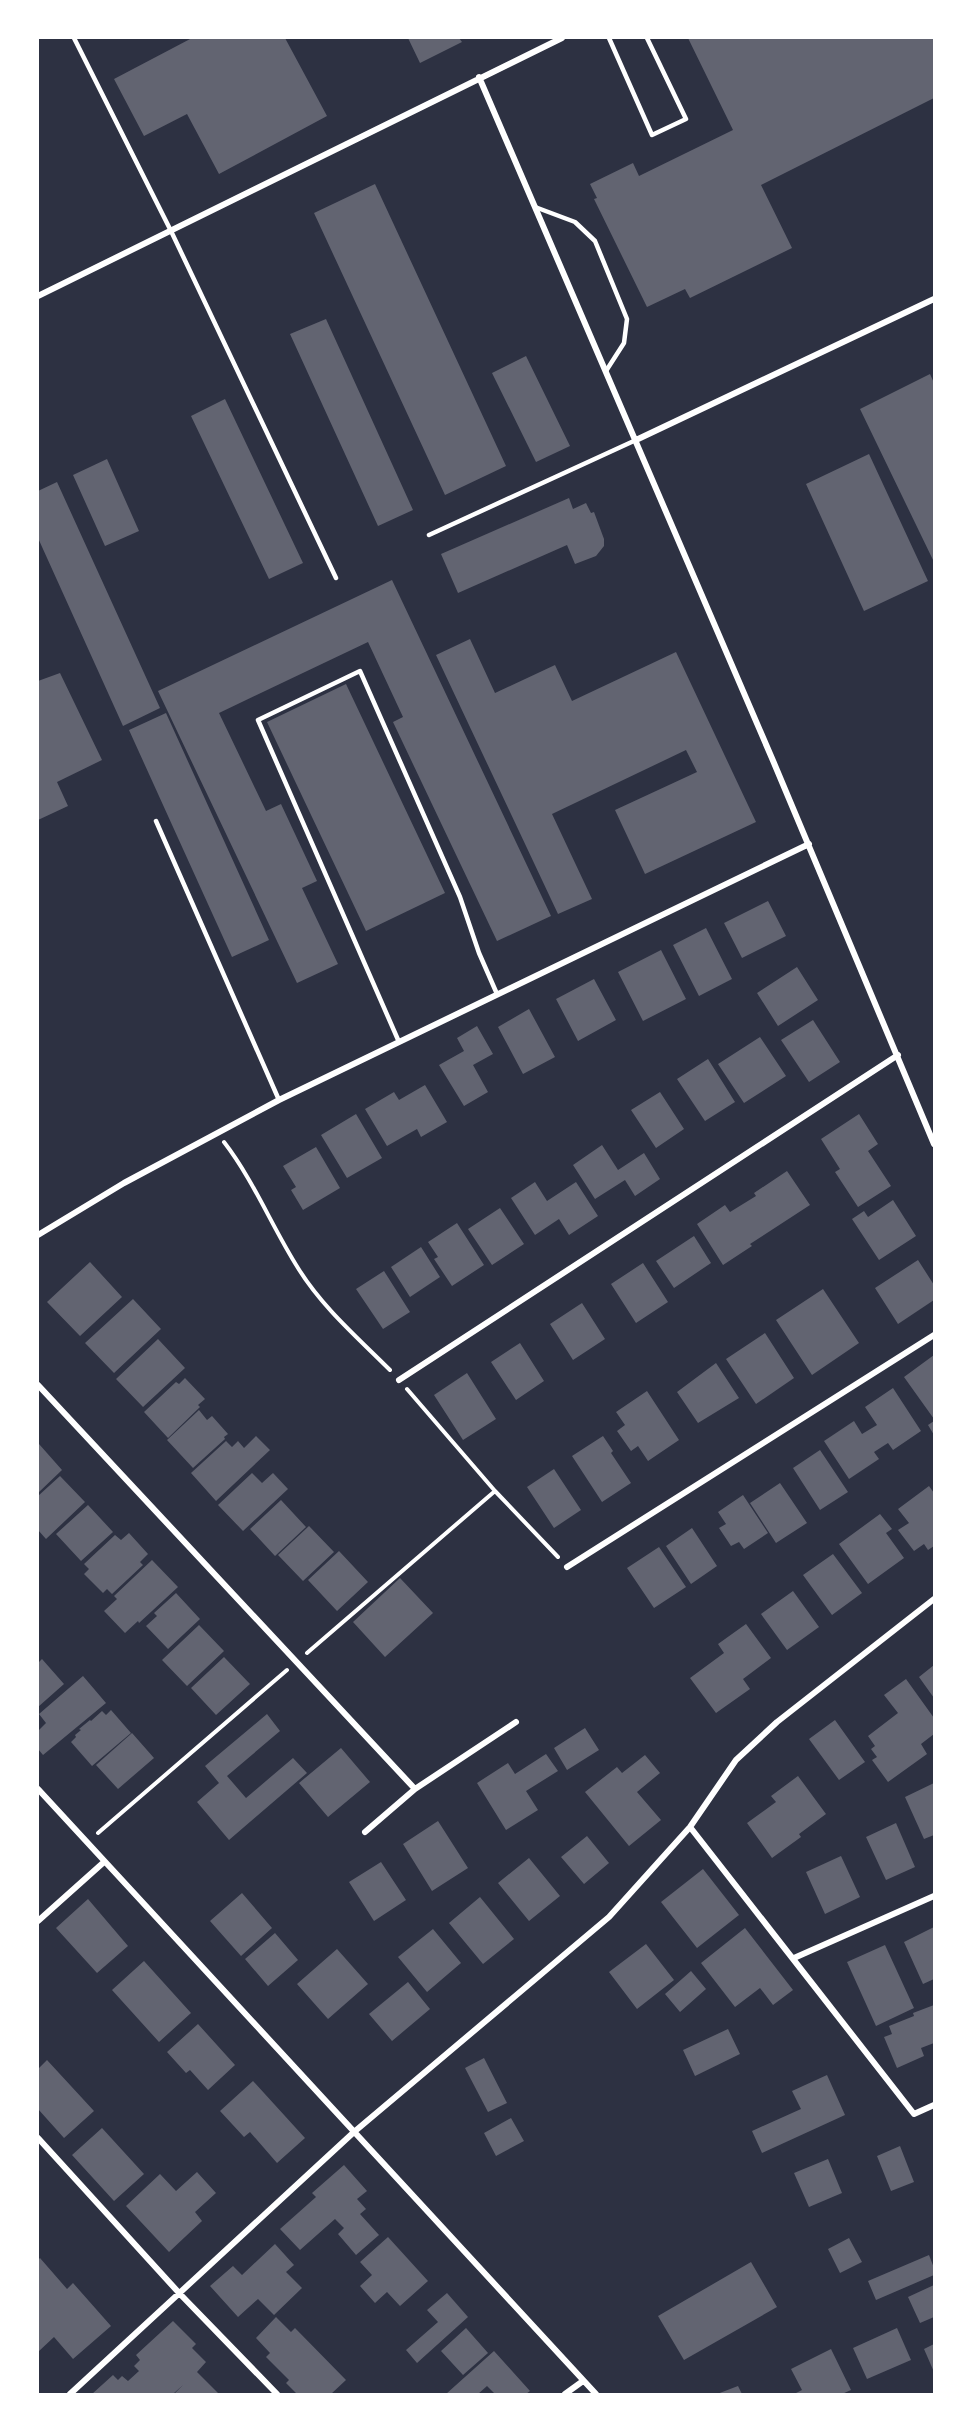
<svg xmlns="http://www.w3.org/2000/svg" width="972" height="2432" viewBox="0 0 972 2432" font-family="'Roboto Condensed',sans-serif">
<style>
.building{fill:#626471}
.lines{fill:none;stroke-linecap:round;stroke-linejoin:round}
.path{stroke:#fff;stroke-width:4}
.service{stroke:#fff;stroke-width:4.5}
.minor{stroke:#fff;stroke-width:6}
</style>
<rect width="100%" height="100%" fill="#2d3142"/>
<path class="building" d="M192 38H285L327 116 219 174 187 114 144 136 114 79Z
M408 38H459L462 42 420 63Z
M688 38H934V98L761 185 792 248 690 298 685 289 647 307 594 199 597 198 590 184 633 163 639 176 733 130Z
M375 184 506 466 445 495 314 213Z
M326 319 413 510 378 526 290 334Z
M526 356 570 446 536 462 492 373Z
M930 374 934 383V562L860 409Z
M225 399 303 563 269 579 191 416Z
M869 454 928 581 864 611 806 484Z
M107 459 139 531 105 546 73 475Z
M57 482 160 708 123 726 38 538V491Z
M569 498 573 509 586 503 591 513 594 512 604 539V546L596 556 575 564 567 545 458 593 441 554Z
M392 580 551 916 497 941 393 722 403 717 368 642 219 713 266 811 281 804 317 881 302 888 338 964 297 983 158 691Z
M470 639 495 693 555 665 572 701 676 652 756 822 645 874 615 810 697 772 686 750 552 814 592 899 558 914 436 655Z
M60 673 102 760 57 782 68 806 38 820V681Z
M346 684 445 893 366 931 267 722Z
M166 713 269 940 232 957 129 730Z
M768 901 786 936 742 958 724 923Z
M706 928 732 979 699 996 673 945Z
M661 950 686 999 643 1021 618 972Z
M797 967 818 1000 778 1026 757 993Z
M594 979 616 1020 578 1041 556 999Z
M529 1009 555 1057 523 1074 498 1027Z
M813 1020 840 1062 809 1082 781 1040Z
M477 1026 493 1054 473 1065 488 1092 464 1106 439 1065 464 1051 457 1038Z
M760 1037 786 1076 744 1103 718 1064Z
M708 1059 735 1102 705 1121 677 1079Z
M425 1085 447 1122 421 1137 417 1129 387 1146 365 1109 394 1092 399 1100Z
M660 1092 684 1129 656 1148 631 1110Z
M356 1114 382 1158 347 1178 321 1135Z
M859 1114 878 1144 868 1151 891 1186 858 1207 835 1172 840 1169 821 1139Z
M602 1145 618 1170 644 1153 660 1179 635 1196 625 1180 595 1199 573 1165Z
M316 1147 340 1188 303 1210 291 1190 296 1187 283 1166Z
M787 1171 810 1205 750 1244 752 1246 723 1265 697 1224 725 1205 730 1212 756 1196 754 1193Z
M535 1182 547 1201 576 1182 598 1216 569 1235 559 1219 535 1235 511 1198Z
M893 1200 916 1236 879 1260 852 1219 864 1211 868 1217Z
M500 1208 524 1244 492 1265 468 1229Z
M457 1223 484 1265 452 1286 434 1259 438 1257 428 1242Z
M694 1236 711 1263 674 1288 656 1261Z
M421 1247 440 1277 410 1297 391 1267Z
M918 1260 934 1285V1300L898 1324 875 1288Z
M90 1262 122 1297 80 1336 47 1302Z
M643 1263 668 1302 636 1323 611 1284Z
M384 1271 410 1312 383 1329 356 1289Z
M823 1289 859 1343 812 1375 776 1320Z
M133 1299 161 1329 114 1373 85 1343Z
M582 1303 605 1339 573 1360 550 1324Z
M765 1333 794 1378 756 1404 726 1359Z
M158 1339 185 1368 143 1407 116 1379Z
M520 1343 544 1381 516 1400 491 1362Z
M934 1355V1419L904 1377Z
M716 1363 739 1398 698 1423 677 1392Z
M467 1373 496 1419 463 1440 434 1395Z
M185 1378 205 1399 198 1405 200 1407 168 1438 144 1412 176 1382 179 1384Z
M893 1388 921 1431 893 1450 888 1443 874 1452 879 1459 849 1479 824 1441 854 1421 862 1434 877 1425 865 1407Z
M647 1391 679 1440 648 1461 638 1446 631 1451 617 1431 625 1425 616 1412Z
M199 1410 207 1420 212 1416 228 1434 224 1437 225 1439 193 1468 167 1440Z
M934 1421V1435L928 1425Z
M256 1436 270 1450 216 1501 191 1473 226 1441 232 1447 238 1441 244 1448Z
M603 1436 613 1451 611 1453 631 1483 602 1502 572 1456Z
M39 1444 62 1470 38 1493V1446Z
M820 1450 848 1492 820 1510 793 1468Z
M554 1469 581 1510 554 1528 527 1487Z
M252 1473 262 1483 273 1473 288 1489 243 1531 218 1505Z
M60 1476 85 1502 46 1539 38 1530V1496Z
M780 1483 807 1523 776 1543 750 1503Z
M929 1486 934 1493V1546L928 1550 924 1544 914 1551 898 1530 909 1523 898 1509Z
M743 1495 768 1533 744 1549 739 1542 731 1546 719 1528 726 1524 718 1512Z
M281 1500 306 1527 275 1556 250 1529Z
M88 1505 113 1532 81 1561 56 1534Z
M880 1514 892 1529 886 1533 904 1558 868 1584 839 1544Z
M309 1526 334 1552 303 1581 278 1555Z
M692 1528 717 1566 691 1584 666 1546Z
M129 1533 148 1554 140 1562 143 1565 112 1594 107 1589 103 1593 84 1574 89 1569 84 1564 115 1535 121 1540Z
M659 1547 686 1587 654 1608 627 1568Z
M339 1551 368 1582 337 1611 308 1580Z
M833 1554 862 1593 832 1615 803 1575Z
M152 1560 178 1587 139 1623 138 1621 125 1633 104 1611 117 1599 114 1596Z
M400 1578 433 1613 385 1657 353 1622Z
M793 1591 819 1627 787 1650 761 1614Z
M176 1593 200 1619 168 1649 146 1626 157 1616 154 1613Z
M746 1624 771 1658 743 1679 750 1689 716 1713 690 1678 724 1653 718 1644Z
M199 1625 224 1651 187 1686 162 1660Z
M224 1657 250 1684 216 1715 191 1688Z
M42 1659 64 1684 38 1707V1663Z
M934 1665V1698L919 1677Z
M83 1676 106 1703 43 1755 38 1749V1731L46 1723 39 1714Z
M906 1679 934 1718V1734L921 1744 927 1754 888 1782 872 1760 877 1757 871 1749 875 1746 868 1736 898 1713 884 1695Z
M111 1710 131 1733 92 1766 71 1742 76 1737 75 1735 81 1730 79 1729 90 1720 91 1721 102 1711 106 1715Z
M267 1714 280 1731 227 1776 246 1798 293 1758 307 1773 229 1840 197 1802 219 1783 205 1766Z
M835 1720 865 1762 839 1780 809 1739Z
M585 1728 599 1750 567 1770 554 1748Z
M132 1733 154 1758 118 1789 96 1765Z
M341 1748 370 1782 328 1817 299 1783Z
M546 1754 558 1771 526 1791 538 1810 506 1830 477 1783 508 1763 515 1774Z
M645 1755 660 1773 637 1792 661 1820 629 1846 585 1792 617 1767 622 1773Z
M798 1776 826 1814 799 1834 801 1837 772 1858 747 1823 776 1802 771 1796Z
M934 1783V1835L924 1839 905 1797Z
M438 1821 468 1868 432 1891 403 1844Z
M896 1823 915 1867 886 1880 866 1837Z
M587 1836 609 1863 584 1884 561 1857Z
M841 1856 860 1897 825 1914 806 1872Z
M529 1858 560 1896 529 1921 498 1883Z
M381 1862 406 1900 374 1921 349 1882Z
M703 1869 739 1915 697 1948 661 1902Z
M242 1893 272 1928 241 1956 210 1921Z
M480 1897 514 1939 483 1964 449 1923Z
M88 1899 128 1946 97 1973 56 1928Z
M934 1927V1979L923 1984 904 1942Z
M745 1928 793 1990 773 2005 760 1988 735 2007 701 1963Z
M433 1929 461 1963 427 1992 398 1957Z
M275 1933 298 1960 268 1986 245 1959Z
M646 1944 674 1980 637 2009 609 1972Z
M885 1945 914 2008 876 2026 847 1962Z
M337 1949 368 1984 328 2019 297 1984Z
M144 1961 191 2013 159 2042 112 1990Z
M691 1971 706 1989 680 2012 665 1994Z
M408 1982 430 2009 392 2041 369 2014Z
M934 2005V2043L921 2048 924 2056 897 2068 884 2037 892 2034 889 2026 914 2016 913 2013Z
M198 2024 235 2065 208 2090 190 2070 186 2073 167 2052Z
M728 2029 740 2054 695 2076 683 2050Z
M484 2058 507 2103 488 2112 465 2068Z
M47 2060 94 2111 64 2138 38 2109V2069Z
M827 2075 845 2115 762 2153 752 2131 801 2109 792 2091Z
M253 2081 305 2138 277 2163 250 2132 244 2137 220 2111Z
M511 2118 524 2141 496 2156 484 2133Z
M102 2128 144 2174 114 2201 72 2155Z
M900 2146 914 2182 891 2191 877 2156Z
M828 2159 842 2193 809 2207 794 2173Z
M344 2165 367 2191 357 2199 366 2209 360 2214 379 2235 356 2255 338 2234 344 2228 335 2219 300 2250 280 2229 316 2197 312 2193Z
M197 2172 216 2193 195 2212 202 2221 169 2252 126 2206 160 2174 176 2191Z
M388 2237 428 2281 400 2306 387 2292 375 2303 360 2286 372 2275 360 2262Z
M849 2238 862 2262 840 2273 828 2249Z
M275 2244 294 2265 286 2272 302 2288 274 2315 258 2299 238 2317 210 2286 233 2266 242 2275Z
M929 2255 934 2268V2275L876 2300 868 2281Z
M40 2258 67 2289 73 2283 111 2326 73 2359 54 2337 38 2352V2260Z
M751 2262 777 2307 684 2360 658 2316Z
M934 2285V2317L920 2323 908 2297Z
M447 2293 468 2317 417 2363 406 2350 438 2322 427 2310Z
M276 2317 291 2332 295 2328 346 2380 331 2394H297L286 2383 289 2380 266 2357 270 2353 256 2338Z
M173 2321 196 2344 192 2348 206 2362 197 2372 219 2394H174L183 2385 173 2394H92L113 2375 118 2380 122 2376 128 2381 139 2371 134 2366 140 2360 136 2355Z
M466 2328 488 2353 463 2375 441 2351Z
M897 2328 911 2360 867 2379 853 2348Z
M934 2344V2372L924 2349Z
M831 2349 851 2390 842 2394H794L802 2390 791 2369Z
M494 2351 530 2391 526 2394H495L487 2386 478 2394H446Z
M738 2386 742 2394H717Z"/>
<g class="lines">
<path class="path" d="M224 1142C254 1181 272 1227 298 1268 322 1307 358 1338 390 1370
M407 1389 495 1491 558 1557
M307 1653 495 1491
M98 1833 287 1670"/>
<path class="service" d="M74 38 171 231 336 578
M609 38 652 135 686 119 647 38
M535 207 575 222 595 241 627 319 624 343 606 371
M429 535 636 440
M156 821 279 1100
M399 1042 258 720 360 671 460 897 479 953 497 994"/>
<path class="minor" d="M479 77 774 763 934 1144
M38 296 562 38
M636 440 934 299
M38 1235 124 1183 279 1100 809 844
M399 1380 898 1055
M38 1385 415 1789 516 1722
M567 1567 934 1335
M38 1789 596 2394
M690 1827 914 2114 934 2105
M365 1832 415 1789
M38 1921 104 1862
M794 1958 934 1896
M38 2138 180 2294 277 2394
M70 2394 354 2132 609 1917 690 1827 736 1760 777 1722 934 1599
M565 2394 583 2381"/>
</g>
<rect width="972" height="2432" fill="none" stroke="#ffffff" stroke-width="78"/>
</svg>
